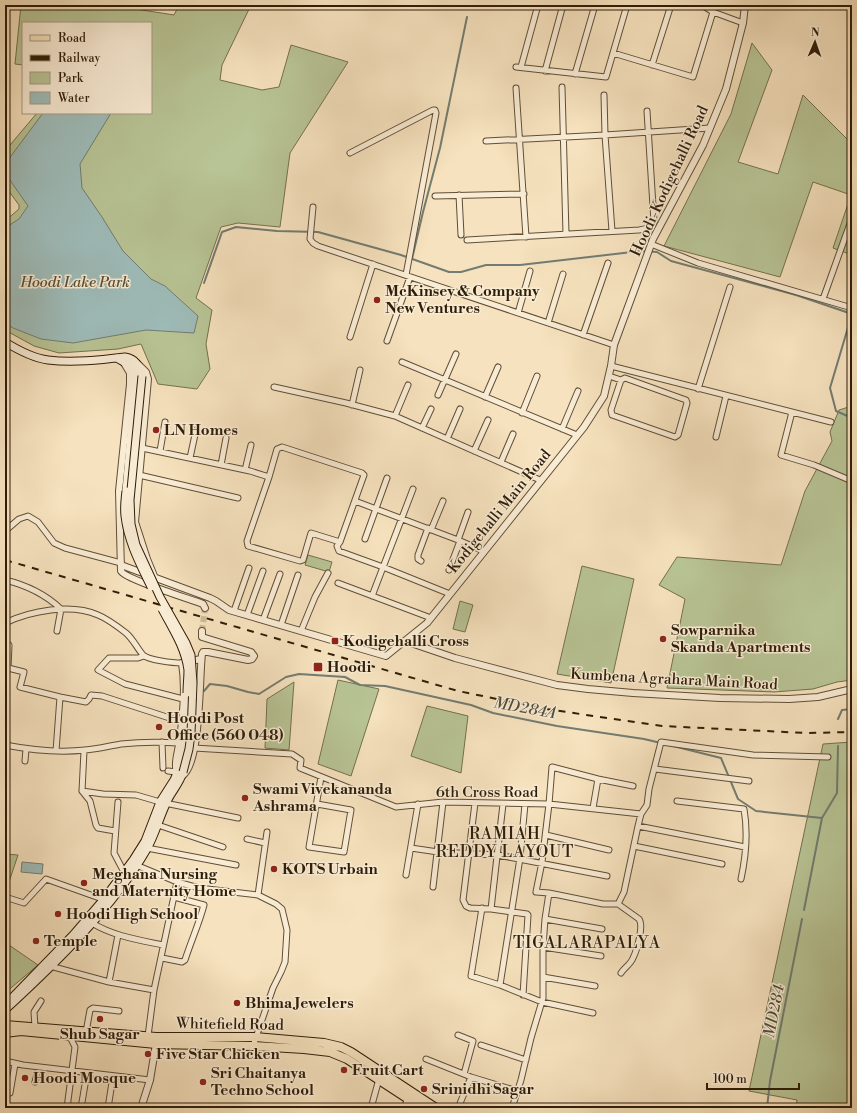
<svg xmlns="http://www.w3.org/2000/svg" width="857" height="1113" viewBox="0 0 857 1113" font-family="'Libre Bodoni',serif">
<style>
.green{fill:#b8c495;stroke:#74704e}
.water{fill:#9ebcb9;stroke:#727c72}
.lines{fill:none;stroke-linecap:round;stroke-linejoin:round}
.stream{stroke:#727c72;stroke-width:2}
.tertiary-tunnel{stroke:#cebb9a;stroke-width:6;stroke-dasharray:6 3;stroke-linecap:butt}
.minor-casing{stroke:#614e36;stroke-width:7}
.tertiary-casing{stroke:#614e36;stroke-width:8}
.secondary-casing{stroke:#2f1d08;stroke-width:9}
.primary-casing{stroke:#2f1d08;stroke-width:10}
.minor{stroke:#f9ecd5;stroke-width:5}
.tertiary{stroke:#f9ecd5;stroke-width:6}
.secondary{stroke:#f9ecd5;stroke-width:7}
.primary{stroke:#f6e2be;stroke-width:8}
.rail{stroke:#2f1d08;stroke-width:2;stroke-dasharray:7 7;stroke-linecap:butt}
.secondary-bridge-casing{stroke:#2f1d08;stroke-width:9;stroke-linecap:butt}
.secondary-bridge{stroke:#f9ecd5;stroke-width:7}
.poi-dot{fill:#8f2418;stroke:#f9ecd5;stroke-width:1.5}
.labels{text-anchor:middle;stroke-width:3;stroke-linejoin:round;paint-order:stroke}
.street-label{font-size:15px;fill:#2f1d08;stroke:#f9ecd5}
.park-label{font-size:15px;font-style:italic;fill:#584f32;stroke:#f9ecd5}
.poi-label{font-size:15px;font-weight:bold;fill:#2f1d08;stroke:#f9ecd5;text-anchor:start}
.water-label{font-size:16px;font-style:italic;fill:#504d3d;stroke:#f9ecd5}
.neighbourhood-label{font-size:16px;letter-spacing:1px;fill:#2f1d08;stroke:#f9ecd5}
</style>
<rect width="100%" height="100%" fill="#f6e2be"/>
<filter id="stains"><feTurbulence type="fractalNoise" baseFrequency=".005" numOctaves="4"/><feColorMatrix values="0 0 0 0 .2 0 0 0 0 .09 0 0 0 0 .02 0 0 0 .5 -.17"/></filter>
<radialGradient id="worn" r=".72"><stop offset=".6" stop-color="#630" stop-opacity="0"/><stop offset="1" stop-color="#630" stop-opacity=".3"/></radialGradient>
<path class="green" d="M21 5H110L174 15 179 5H251L222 65 220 80 262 90 279 87 291 45 348 62 290 153 280 227 238 223 221 227 196 298 212 310 206 344 210 369 197 389 158 384 141 344 118 349 59 353 34 346 5 330V221L19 209V205L5 186V151L37 113H151V23H23V65L15 64Z
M752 43 772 70 738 162 778 174 803 95 852 144V255L833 248 851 195 813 182 780 277 664 246 731 114Z
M852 406V680L837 682 813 689 774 692 667 688 685 599 659 585 677 557 781 565 805 491 832 441 830 432 839 410Z
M308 555 332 562 329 572 305 565Z
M582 566 634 579 611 683 557 674Z
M460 601 473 605 465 632 453 629Z
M338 680 379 689 351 776 318 764Z
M294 682 289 750 265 748 267 699Z
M427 706 468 716 461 773 411 756Z
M852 742V1108H796L797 1100 749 1091 823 744Z
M5 854 18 855 6 891H5Z
M9 945 38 965 5 993V949Z"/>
<path class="water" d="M43 113H111L80 164 82 188 102 217 123 251 151 279 165 286 198 316 194 333 146 330 73 343 41 339 13 328 5 323V228L19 219 28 206 5 173V164Z
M22 862 43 864 42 874 21 872Z"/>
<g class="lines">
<path class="stream" d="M412 259 423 212 440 148 467 17
M204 283 222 232 236 227 277 231 318 232 401 255 449 272H461L486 265H520L641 251 657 252 671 261 796 295 852 314 830 388 836 411 852 418
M204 691 210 684 227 686 248 692 259 694 286 677 299 674 345 677 360 685 385 686 471 705 493 713 557 726 644 739 661 743
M838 719 842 710 852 709
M669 745 721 758 738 799 756 811 822 818
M804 910 822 818 837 793 838 746
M767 1108 770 1081 802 919"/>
<path class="tertiary-tunnel" d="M202 631 205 608"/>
<defs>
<path id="minor" d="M702 5 713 12 743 23
M613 53 693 77 713 12
M652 65 671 5
M516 67 606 77 627 5
M521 67 538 5
M545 71 563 5
M575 74 595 5
M562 87 566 234
M516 88 526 237
M604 95 605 135 612 231
M486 141 605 135 710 128
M350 153 433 110H435L436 113 406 275
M459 195 461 235
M435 196 524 194
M313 207 310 239 313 243 318 246 614 345
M467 240 639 230C646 229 650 228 654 222L647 111
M651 244 698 263 852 308
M823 299 852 218
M518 313 530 271
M548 323 563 274
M583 335 608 263
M350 337 373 264
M387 341 410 277
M402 362 577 435
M611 366 831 422
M609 376 621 380 625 378 686 400 687 403 678 435 675 437 612 415 611 410 621 380
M274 387 346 403 395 416 540 480
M698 389 730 287
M438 395 456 354
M485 397 498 367
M352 405 360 370
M792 412 781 455 814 465 852 481
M522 413 537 376
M395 416 408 385
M422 428 431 409
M562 429 578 391
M716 437 726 396
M447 439 460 409
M142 448 250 471 269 477 277 449 282 447 362 473 364 475 340 542 311 533 303 560 300 561 248 546 247 541 269 477
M160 451 165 422
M474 451 488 420
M190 458 196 430
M501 462 513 434
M221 465 226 438
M245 470 251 445
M139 475 238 498
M355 501 458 540 479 549 483 552
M431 530 443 501
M5 531 19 519 28 516 38 522 54 543 65 548 121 563
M365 539 387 478
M458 540 468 512
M340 542 337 546 339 551 383 567 450 594
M421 561 418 559V555L428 528
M449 570 460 541
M5 580C26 585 45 594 61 609L57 631
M338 583 431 618
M372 596 413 489
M234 611 249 568
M247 615 263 571
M263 620 280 574
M5 623C30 611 71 603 98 615 108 619 117 626 126 633 133 639 137 648 143 655 148 660 173 663 182 663
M281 625 298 575
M301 631 315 597 328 573
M5 644 9 645 8 668 24 672 20 687 60 697 86 702 89 699 91 695 102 696 182 722
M144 656 138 658H109L98 670 125 684 183 699
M5 711 6 712 5 724
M162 742 163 768
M5 745C31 750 58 753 85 750 97 749 109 746 121 744 140 742 160 742 179 743
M194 748 292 754 301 760 300 768 396 807 443 802 549 804 542 862 536 892 549 893 545 919 543 947V998L531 1038 521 1080 512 1108
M56 751 60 697
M84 751 82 791 103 794 136 795 160 802 238 818
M25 761 26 749
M655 769 749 781
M168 771 176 772
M633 786 598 779 552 767 549 804 641 814
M82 791 90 801 96 825 98 828 115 831
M677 801 744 809C748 832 746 856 741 879
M118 802 114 853 124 872
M475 803 463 900 466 906 470 908 491 909 527 914 528 915 523 995
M317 804 351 810 344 852 309 847 321 777
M593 808 598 779
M158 825 223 847
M638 826 745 847
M546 835 609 850
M247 839 265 843
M634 846 722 864
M147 848 236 865
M411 848 438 852 498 855 607 876
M136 865 177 882 199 888 258 895 276 904 282 909 287 930 285 962 281 972 273 988 253 1046
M406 875 418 804
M433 887 443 802
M549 893 603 904H618L639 919C644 926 637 950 633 958 631 964 624 968 621 973
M258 895 267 832
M5 897 24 903 46 879 105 900
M618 904 624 892 638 826 641 814 647 805 649 789 661 742 753 755 828 757
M482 908 471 976 500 985 542 1002 593 1013
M491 909 503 804
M545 919 602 929
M92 923C113 936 139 940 163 945
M543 947 601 956
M162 958 182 962 185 960C191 941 199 924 204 905L174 897
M50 966 109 982 154 990
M543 977 595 986
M109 982 118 935
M500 985 520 858 525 804
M35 1027 34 1012 41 1001
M86 1032 90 1010 93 1008 119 1011
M458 1035 473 1041 464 1074
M148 1036 154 990 177 882
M481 1045 526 1060
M426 1059 471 1077 517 1091
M5 1061 23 1065 150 1080
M35 1082 39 1067
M10 1093 15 1064
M67 1108 75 1047 70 1037
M81 1108 87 1073
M108 1108 113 1076
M371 1108 379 1079
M404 1108 408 1098
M458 1108 471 1077"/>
<path id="tertiary" d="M124 363 130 373V384L119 491 121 571C125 579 190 599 203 604L205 608
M139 365 146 372 148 379 135 522 147 559 154 576
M121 565 210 598 216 601 229 610 386 656 427 623 584 427 604 396 611 366 614 345 653 239 703 145 726 89 743 23 745 5
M405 641 455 658 557 685 588 689 633 693 720 698 789 699 818 697 852 689
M177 774C174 763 178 752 180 740 183 715 186 688 182 663L201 659
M182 776C201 764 199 678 202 654L203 652H208L248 660 252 659 254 656 251 652 202 637V631
M141 1108 150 1080 156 1044"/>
<path id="secondary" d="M5 342C18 350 33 358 48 360 73 363 100 360 125 357 136 359 139 365 142 376
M117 358C131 367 135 365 135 384L126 491
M5 1005 73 935 103 900 133 860 145 841 160 802 174 780 179 768 185 728 187 693
M5 1010C55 964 113 908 147 849 155 835 159 819 166 804 170 793 180 784 183 772"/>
<path id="primary" d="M5 1025 156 1037H255L324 1043 341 1047 351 1052 436 1108
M5 1033 21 1031 156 1044 253 1046 304 1049 330 1052 347 1059 422 1108"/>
</defs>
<use href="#minor" class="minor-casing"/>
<use href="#tertiary" class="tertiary-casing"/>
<use href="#secondary" class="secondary-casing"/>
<use href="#primary" class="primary-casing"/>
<use href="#minor" class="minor"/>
<use href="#tertiary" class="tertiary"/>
<use href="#secondary" class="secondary"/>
<use href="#primary" class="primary"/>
<path class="rail" d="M5 560 458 691 546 709 662 726 806 733 852 732"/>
<defs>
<path id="secondary-bridge" d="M142 376 130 500 131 524 136 545 160 597 186 643 191 655 193 683 191 734 189 749 183 772
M126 491C125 499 124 508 125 516 128 542 140 564 151 587
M162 609C172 628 185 647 188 670 188 678 187 685 187 693"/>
</defs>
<use href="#secondary-bridge" class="secondary-bridge-casing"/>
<use href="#secondary-bridge" class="secondary-bridge"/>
</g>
<g class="poi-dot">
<circle cx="377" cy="300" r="4"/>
<circle cx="156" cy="430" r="4"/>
<circle cx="663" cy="639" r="4"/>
<rect x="331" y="637" width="8" height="8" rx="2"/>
<rect x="313" y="662" width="10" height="10" rx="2"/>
<circle cx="159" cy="727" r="4"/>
<circle cx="245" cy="798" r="4"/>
<circle cx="274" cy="869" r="4"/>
<circle cx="84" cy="883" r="4"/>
<circle cx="58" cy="914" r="4"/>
<circle cx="36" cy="941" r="4"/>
<circle cx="237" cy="1003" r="4"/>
<circle cx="100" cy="1019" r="4"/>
<circle cx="148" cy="1054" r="4"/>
<circle cx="344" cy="1070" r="4"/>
<circle cx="25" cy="1078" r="4"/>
<circle cx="203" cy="1082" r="4"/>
<circle cx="424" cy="1089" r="4"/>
</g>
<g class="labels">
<g class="street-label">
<text transform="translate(669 181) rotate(-65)" y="5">Hoodi-Kodigehalli Road</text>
<text transform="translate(499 511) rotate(-51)" y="5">Kodigehalli Main Road</text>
<text transform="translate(674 679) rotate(3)" y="5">Kumbena Agrahara Main Road</text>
<text x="487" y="797">6th Cross Road</text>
<text transform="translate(230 1024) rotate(1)" y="5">Whitefield Road</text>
</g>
<g class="park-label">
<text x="75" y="287">Hoodi Lake Park</text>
</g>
<g class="poi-label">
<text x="385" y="296">McKinsey &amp; Company<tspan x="385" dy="17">New Ventures</tspan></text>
<text x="164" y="435">LN Homes</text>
<text x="671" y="635">Sowparnika<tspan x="671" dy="17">Skanda Apartments</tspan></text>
<text x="343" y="646">Kodigehalli Cross</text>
<text x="327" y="672">Hoodi</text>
<text x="167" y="723">Hoodi Post<tspan x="167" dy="17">Office (560 048)</tspan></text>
<text x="253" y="794">Swami Vivekananda<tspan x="253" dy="17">Ashrama</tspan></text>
<text x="282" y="874">KOTS Urbain</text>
<text x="92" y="879">Meghana Nursing<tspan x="92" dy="17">and Maternity Home</tspan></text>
<text x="66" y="919">Hoodi High School</text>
<text x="44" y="946">Temple</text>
<text x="245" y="1008">Bhima Jewelers</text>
<text x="100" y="1039" text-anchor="middle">Shub Sagar</text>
<text x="156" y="1059">Five Star Chicken</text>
<text x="352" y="1075">Fruit Cart</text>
<text x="211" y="1078">Sri Chaitanya<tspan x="211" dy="17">Techno School</tspan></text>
<text x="33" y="1083">Hoodi Mosque</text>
<text x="432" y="1094">Srinidhi Sagar</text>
</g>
<g class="water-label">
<text transform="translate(525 707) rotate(10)" y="6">MD284A</text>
<text transform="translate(773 1011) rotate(-79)" y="6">MD284</text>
</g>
<g class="neighbourhood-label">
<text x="505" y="839">RAMIAH<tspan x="505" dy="18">REDDY LAYOUT</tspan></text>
<text x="587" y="948">TIGALARAPALYA</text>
</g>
</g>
<rect width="857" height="1113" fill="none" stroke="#f6e2be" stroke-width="20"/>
<rect x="6" y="6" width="845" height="1101" fill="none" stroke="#2f1d08" stroke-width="2"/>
<rect x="10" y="10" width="837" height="1093" fill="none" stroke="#2f1d08"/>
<rect x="22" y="22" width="130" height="92" fill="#f9ecd5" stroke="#a89983"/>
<rect x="30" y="35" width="20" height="6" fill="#f6e2be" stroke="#a89983"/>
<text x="58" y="42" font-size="12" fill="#2f1d08">Road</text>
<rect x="30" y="55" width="20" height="6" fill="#2f1d08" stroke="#a89983"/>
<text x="58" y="62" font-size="12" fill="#2f1d08">Railway</text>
<rect x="30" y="72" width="20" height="12" fill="#b8c495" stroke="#a89983"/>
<text x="58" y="82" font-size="12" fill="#2f1d08">Park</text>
<rect x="30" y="92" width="20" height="12" fill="#9ebcb9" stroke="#a89983"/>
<text x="58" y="102" font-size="12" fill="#2f1d08">Water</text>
<g transform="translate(815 42) rotate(2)" stroke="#f9ecd5" stroke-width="3" paint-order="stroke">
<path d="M0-3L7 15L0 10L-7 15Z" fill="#2f1d08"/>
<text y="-6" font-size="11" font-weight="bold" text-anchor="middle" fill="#2f1d08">N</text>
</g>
<path d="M707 1083v6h92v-6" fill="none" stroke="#2f1d08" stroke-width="2"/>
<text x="713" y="1083" font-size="12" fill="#2f1d08" stroke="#f9ecd5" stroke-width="3" paint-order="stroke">100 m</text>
<rect width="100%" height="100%" filter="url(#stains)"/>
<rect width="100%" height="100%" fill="url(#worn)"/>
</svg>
